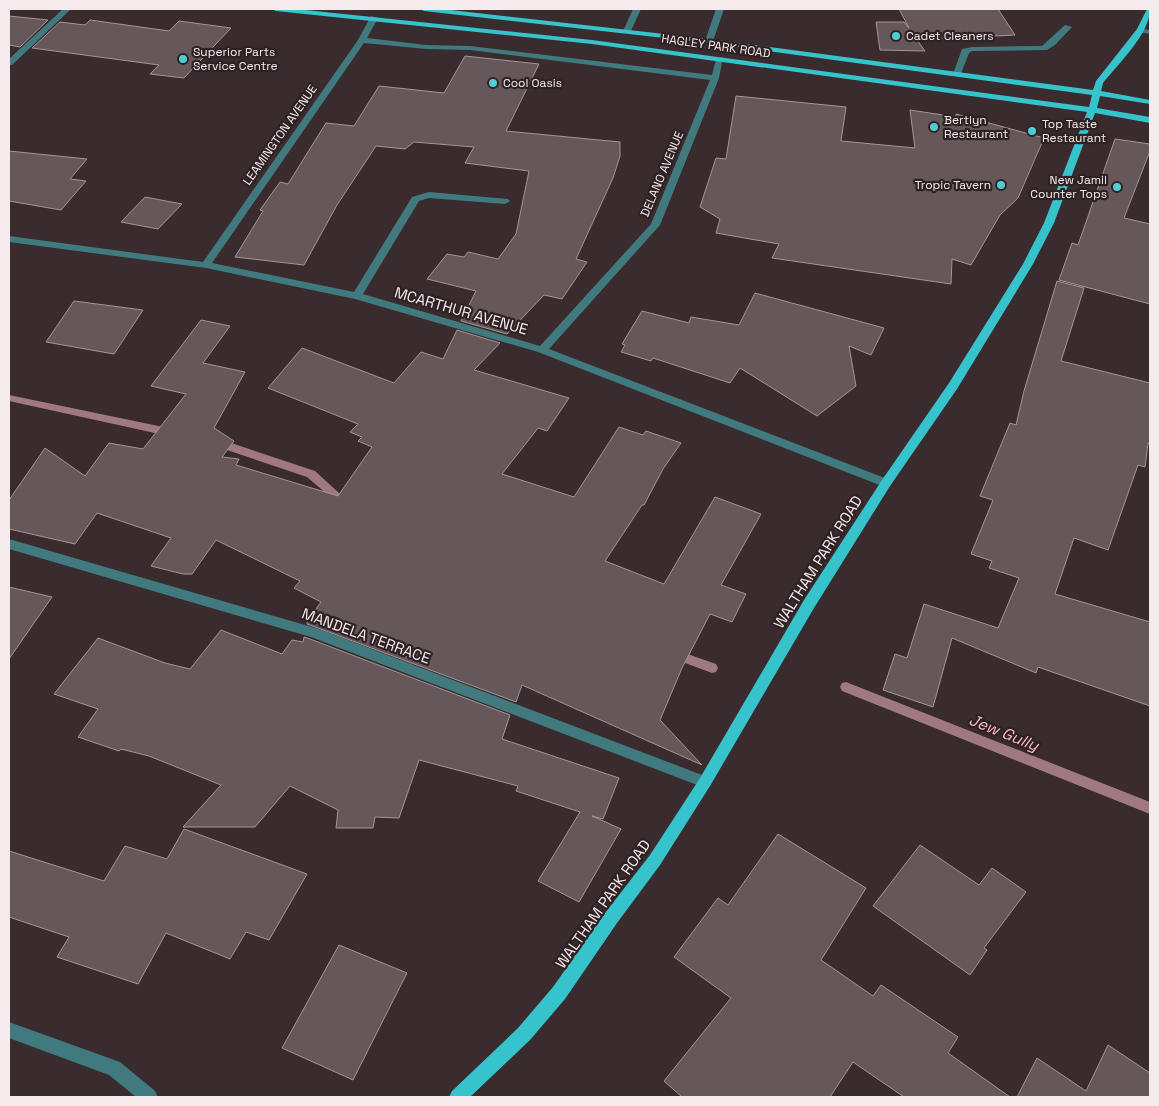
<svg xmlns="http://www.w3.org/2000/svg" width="1159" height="1106" viewBox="0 0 1159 1106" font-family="'Space Grotesk',sans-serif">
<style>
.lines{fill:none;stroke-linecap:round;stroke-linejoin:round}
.stream{fill:#a07882;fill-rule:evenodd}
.building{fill:#66575a;stroke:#a69598}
.minor{fill:#407a7e;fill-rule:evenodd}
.major{fill:#36c3cc;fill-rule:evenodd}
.poi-dot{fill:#51ccd4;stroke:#2f2225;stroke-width:2}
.labels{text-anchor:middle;stroke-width:4.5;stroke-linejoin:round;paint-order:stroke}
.far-poi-label{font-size:12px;fill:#f5ebed;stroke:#2f2225;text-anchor:start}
.far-street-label{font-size:12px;fill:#f5ebed;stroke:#2f2225}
.street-label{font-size:15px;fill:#f5ebed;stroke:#2f2225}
.water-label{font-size:16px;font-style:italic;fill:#feb7c8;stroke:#2f2225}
</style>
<rect width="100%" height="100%" fill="#392b2e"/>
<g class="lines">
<path class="stream" d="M9 395 173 429 178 433 173 437 9 401Z
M216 438 315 471 351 504 350 507H342L307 477 212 445 211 442Z
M673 649 716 664 718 668 716 672 712 673 669 657 667 654 669 651Z
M846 682 1150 802V814L842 691 840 687 842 683Z"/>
</g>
<path class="building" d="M899 9H998L1015 35 917 40 925 51 880 50 876 22H904L909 28Z
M9 16 48 20 20 47 9 45Z
M90 20 169 31 179 21 231 28 184 78 150 74 159 65 32 48 60 22 85 25Z
M465 56 539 64 506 131 620 142V156L613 178 576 259 587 262 562 299 544 295 507 334 461 321 476 291 427 279 447 254 464 257 468 252 498 259 516 234 529 171 465 163 474 147 414 142 405 149 376 146 337 205 304 265 235 257 263 211 260 210 280 182 288 184 326 123 354 126 379 86 444 93Z
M736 96 846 107 841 141 915 148 910 110 956 117V114L1044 138 1018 198 1000 215 971 265 952 259 951 284 772 258 779 244 716 233 720 219 700 207 716 158 726 159Z
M1115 139 1150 144V151L1124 218 1150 224V304L1059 280 1072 243 1078 245Z
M9 151 87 159 70 179 86 181 61 210 9 201Z
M145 197 182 204 158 229 121 222Z
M1057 281 1084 288 1061 361 1150 383V444L1148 443 1145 467 1138 465 1108 550 1074 538 1055 594 1150 622V706L1038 667 1036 673 952 638 933 707 883 690 895 654 907 658 924 604 998 628 1019 578 989 568 992 561 971 554 993 500 980 496 1010 423 1016 425 1024 391Z
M755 293 884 328 871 355 849 346 856 386 817 416 740 368 730 383 653 358 651 361 621 352 625 345 622 344 642 311 689 323 691 317 739 325Z
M74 301 143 310 114 354 46 342Z
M201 320 230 326 203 363 245 372 214 428 234 441 222 457 239 459 236 465 338 496 372 447 358 441 362 437 350 432 358 424 268 388 302 348 394 383 421 352 443 359 457 330 500 343 474 370 569 398 547 431 538 428 502 474 574 497 619 427 643 435 646 431 681 443 663 469 644 505H642L605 561 664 584 715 497 761 514 721 585 746 594 732 622 710 614 682 668 660 720 702 765 522 685 516 702 307 624 308 620 321 602 294 588 300 581 216 540 192 574H183L151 566 171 538 97 513 75 544 9 529V500L45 448 85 476 109 443 143 449 186 394 151 386Z
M9 587 52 597 9 659Z
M221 630 282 654 292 640 303 642 304 637 310 639 510 715 502 739 619 778 603 819 592 816 621 829 579 902 538 881 580 812 516 791 518 786 419 760 399 818 375 817 373 828H336L338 810 290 786 255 827H183L221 785 149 756 121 749 119 751 78 737 98 709 54 694 98 638 165 663 190 669Z
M184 829 307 874 269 940 246 932 230 959 166 933 138 984 57 957 69 937 9 917V851L104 881 125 846 167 859Z
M778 834 866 888 821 960 873 996 881 985 958 1037 948 1053 1010 1097H904L853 1062 830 1097H682L664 1081 731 998 674 957 718 898 728 905Z
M920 845 979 885 992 868 1026 892 984 948 987 950 970 975 873 906Z
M339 945 407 973 353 1080 282 1048Z
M1108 1045 1150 1073V1097H1017L1037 1058 1086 1091Z"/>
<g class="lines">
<path class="minor" d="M63 9H71L12 65H9V59Z
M633 9H641L630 33H624L623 31Z
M716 9H724L713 41 706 43 705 41Z
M371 16 378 18 367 38 426 45 470 46 712 75 716 59 723 57 719 78 660 225 549 349 890 480 892 483 890 486H882L538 352 355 299 206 268 9 242V236L203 262 358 40ZM364 43 426 49 470 50 710 80 651 224 540 346 363 294 419 201 429 198 505 204 510 201 508 199 429 192 412 197 354 292 212 263Z
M1065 25 1072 27 1055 45 1047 50 972 51 969 53 960 76 953 74 962 49 972 47 1042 46Z
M1138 28 1150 30V34L1138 32Z
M9 539 319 629 710 778 712 782 710 786 705 788 311 637 9 549Z
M9 1022 120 1062 155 1091 158 1097H136L109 1075 9 1038Z"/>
<path class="major" d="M272 9H296L592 40 1089 107 1092 95 709 43 424 11 420 9H442L709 39 1093 90 1096 81 1137 29 1147 9H1150C1150 34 1118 64 1103 83L1101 91 1150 100V104L1100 96 1097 108 1150 117V123L1095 113 1054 223 1033 264 957 389 890 486 814 608 710 786 660 865 617 923 565 999 530 1040 470 1097H449L452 1091 518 1028 553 987 605 913 650 855 700 778 804 600 882 480 949 383 1023 264 1044 223 1087 112 592 44 276 11Z"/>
</g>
<g class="poi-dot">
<circle cx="896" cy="36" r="5"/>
<circle cx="183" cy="59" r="5"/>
<circle cx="493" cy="83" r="5"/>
<circle cx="934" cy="127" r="5"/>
<circle cx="1032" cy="131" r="5"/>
<circle cx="1001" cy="185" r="5"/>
<circle cx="1117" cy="187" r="5"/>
</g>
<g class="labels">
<g class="far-poi-label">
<text x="906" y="40">Cadet Cleaners</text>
<text x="193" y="56">Superior Parts<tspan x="193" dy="14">Service Centre</tspan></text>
<text x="503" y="87">Cool Oasis</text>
<text x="944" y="124">Bertlyn<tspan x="944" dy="14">Restaurant</tspan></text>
<text x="1042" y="128">Top Taste<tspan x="1042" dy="14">Restaurant</tspan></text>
<text x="1107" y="184" text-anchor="end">New Jamil<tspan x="1107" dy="14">Counter Tops</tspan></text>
<text x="991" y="189" text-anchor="end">Tropic Tavern</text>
</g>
<g class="far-street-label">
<text transform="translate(716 46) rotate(8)" y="4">HAGLEY PARK ROAD</text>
<text transform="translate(280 135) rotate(-55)" y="4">LEAMINGTON AVENUE</text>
<text transform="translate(662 174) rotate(-67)" y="4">DELANO AVENUE</text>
</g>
<g class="street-label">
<text transform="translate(461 311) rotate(16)" y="5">MCARTHUR AVENUE</text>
<text transform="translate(818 562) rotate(-58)" y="5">WALTHAM PARK ROAD</text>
<text transform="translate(366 636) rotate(20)" y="5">MANDELA TERRACE</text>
<text transform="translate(603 904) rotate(-55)" y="5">WALTHAM PARK ROAD</text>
</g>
<g class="water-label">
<text transform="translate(1004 732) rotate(22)" y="6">Jew Gully</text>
</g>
</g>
<rect width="1159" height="1106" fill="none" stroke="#f5ebed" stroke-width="20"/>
</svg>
